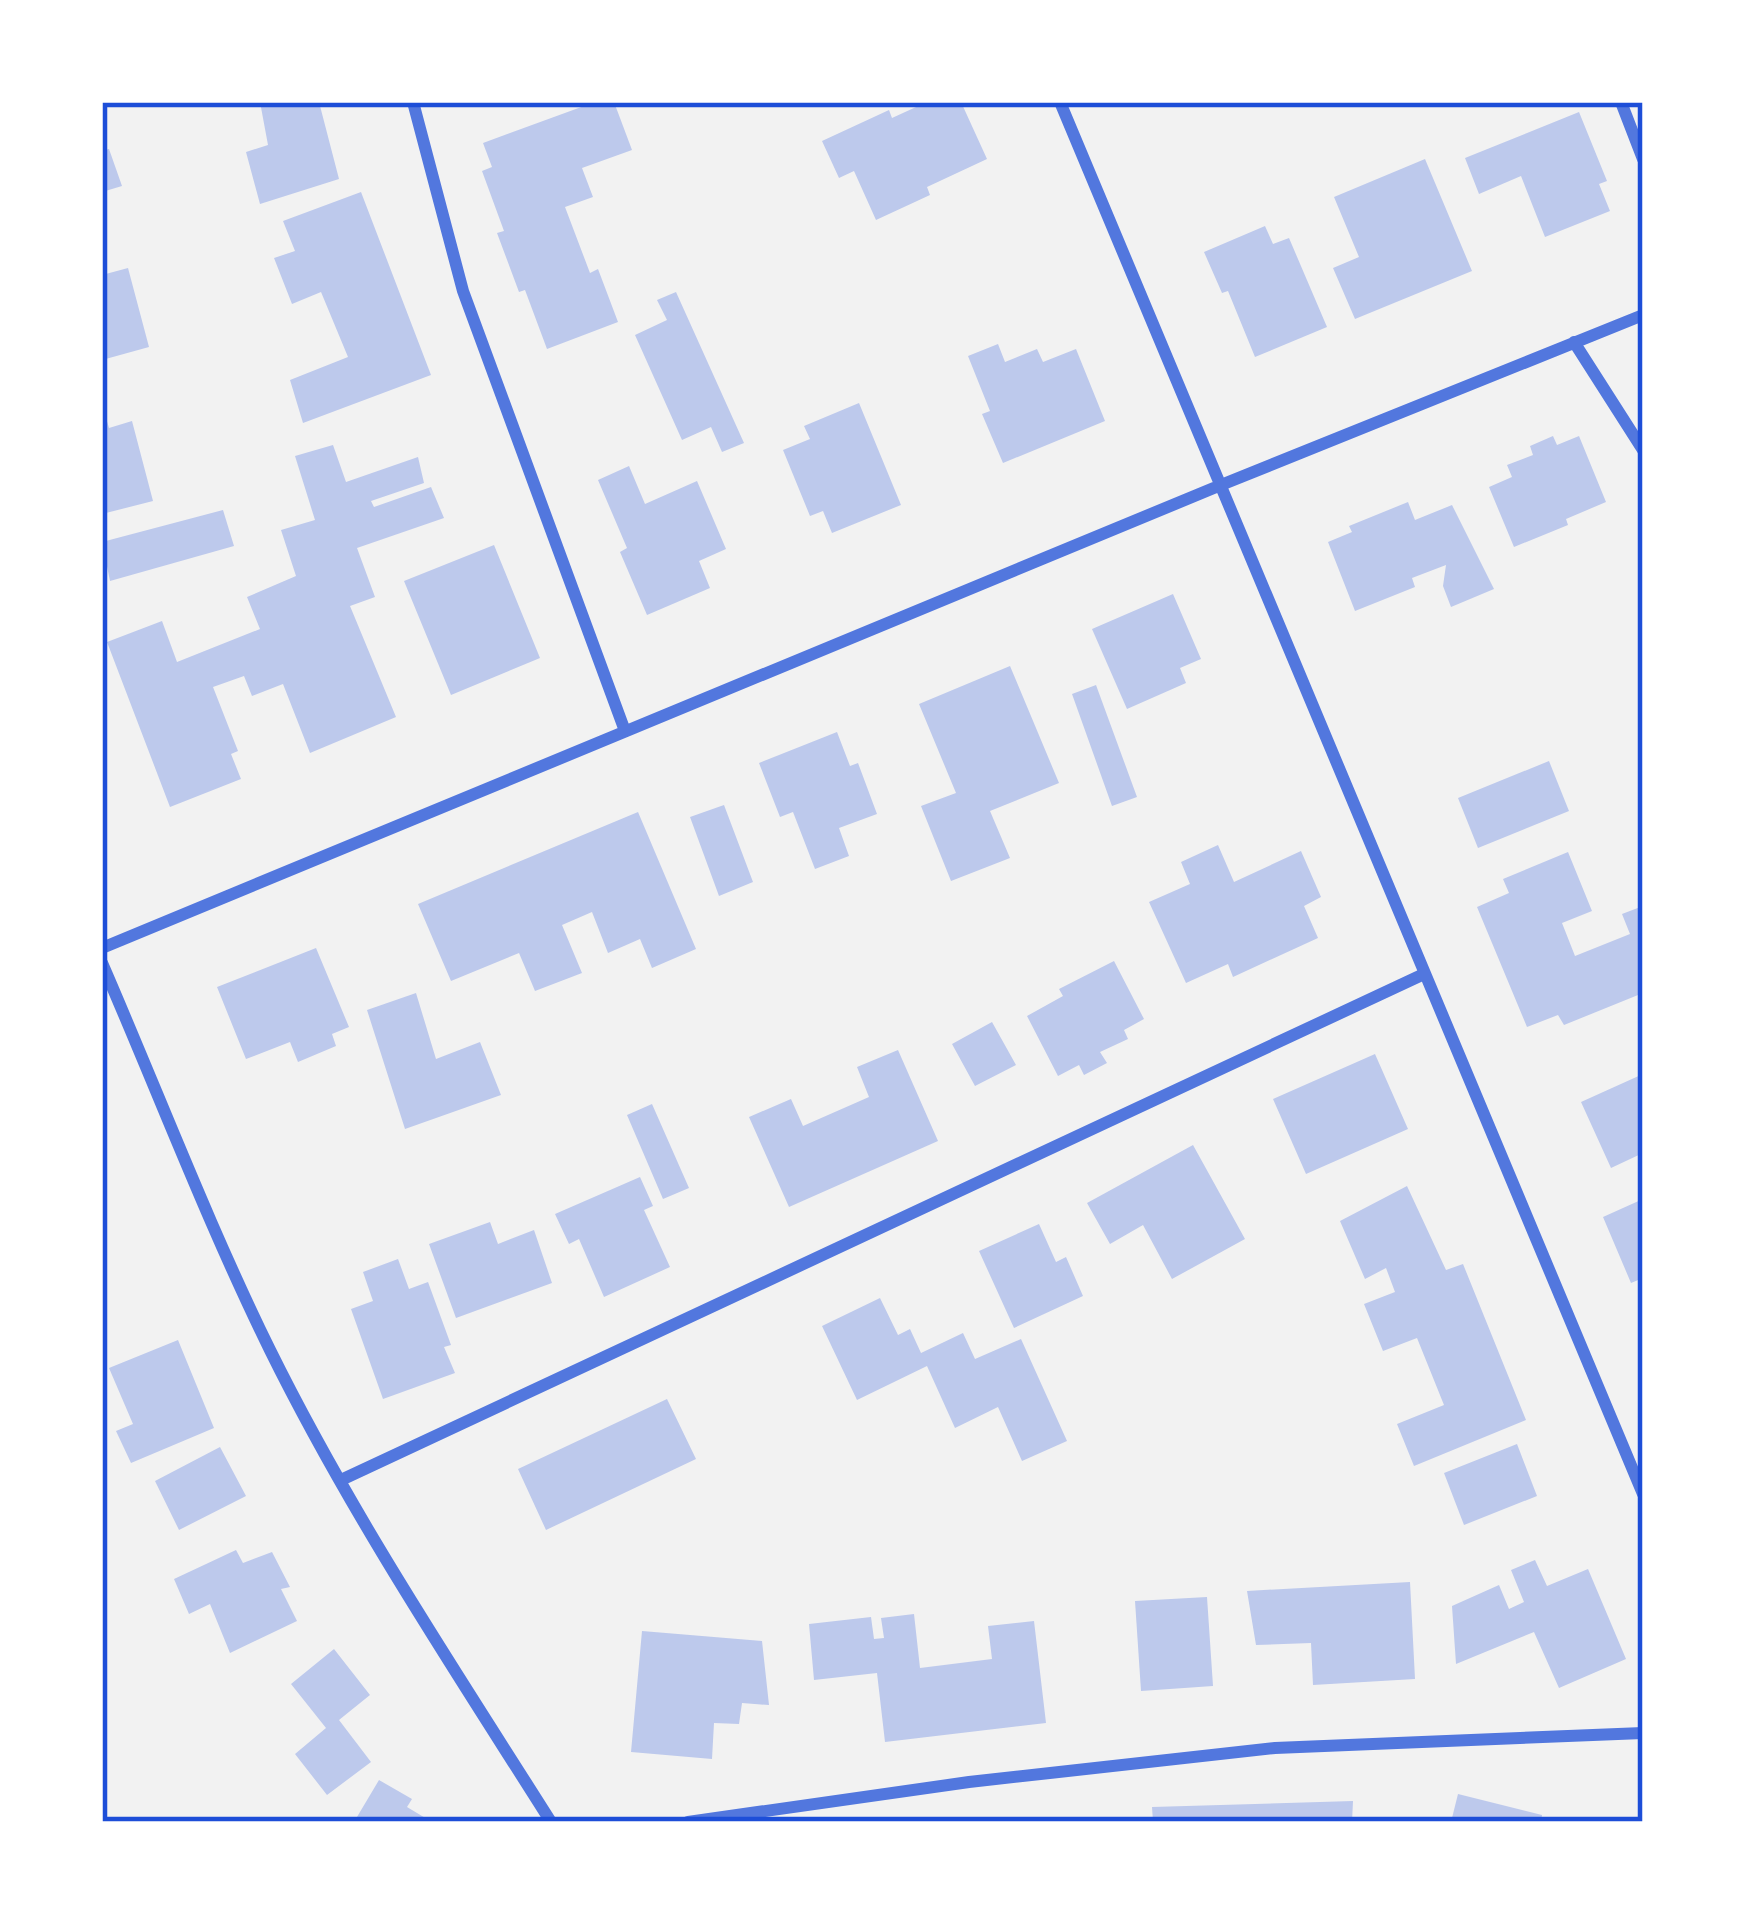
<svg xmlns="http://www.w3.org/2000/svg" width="1745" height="1924" viewBox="0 0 1745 1924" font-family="'Fira Sans',sans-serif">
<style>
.building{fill:#bdc9ec}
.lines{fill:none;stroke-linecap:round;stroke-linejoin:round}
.minor{stroke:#5277de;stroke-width:12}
.neatline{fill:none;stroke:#1d4ed8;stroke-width:4.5}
</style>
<rect width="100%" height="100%" fill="#f2f2f2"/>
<path class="building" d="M260 102H319L339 179 260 204 246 152 268 145Z
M595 102H614L632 150 582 168 593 197 565 207 590 273 598 269 618 322 547 349 525 290 519 292 497 233 504 231 482 171 492 167 483 143Z
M927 102H961L987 159 927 187 930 195 876 220 854 171 839 178 822 141 889 110 892 118Z
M1579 112 1607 181 1599 184 1610 211 1545 237 1521 176 1479 194 1465 158Z
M109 149 122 186 102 192V151Z
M1425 159 1472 271 1355 319 1333 268 1359 257 1334 197Z
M361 192 431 375 303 423 290 380 348 357 321 292 292 304 274 258 295 251 283 221Z
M1265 226 1273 244 1289 238 1327 327 1255 357 1228 291 1222 293 1204 252Z
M128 268 149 347 102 360V275Z
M676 292 744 443 722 452 711 427 682 440 635 335 667 320 657 300Z
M998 344 1005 362 1037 349 1043 362 1076 349 1105 421 1003 463 982 414 990 411 968 356Z
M859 403 901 505 832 533 823 511 810 516 783 450 810 439 804 426Z
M102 404 109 428 132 421 153 501 102 514Z
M1553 436 1557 445 1579 436 1606 502 1566 519 1568 525 1514 547 1489 487 1512 477 1507 465 1533 455 1530 446Z
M333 445 346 482 418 457 424 483 371 501 374 507 431 487 444 518 357 548 375 597 350 606 396 717 310 753 283 684 252 696 244 676 213 687 238 751 231 754 241 779 170 807 107 642 162 621 177 662 260 629 247 597 296 576 281 530 315 520 295 456Z
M629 466 645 504 697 481 726 549 699 561 710 588 647 615 620 552 627 548 598 480Z
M1408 502 1415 520 1452 505 1494 589 1451 607 1443 586 1446 565 1412 578 1415 587 1355 611 1328 542 1352 532 1349 526Z
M223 510 234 546 110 581 102 542Z
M494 545 540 658 451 695 404 581Z
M1173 594 1201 659 1180 668 1186 683 1127 709 1092 629Z
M1010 666 1059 783 990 811 1010 858 951 881 921 806 956 793 919 704Z
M1096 685 1137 797 1112 806 1072 694Z
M837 732 850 766 858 763 877 814 839 828 849 856 815 869 793 812 780 817 759 763Z
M1549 761 1569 811 1478 848 1458 798Z
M724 805 753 882 719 896 690 817Z
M638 812 696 949 652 968 640 939 608 953 592 912 562 925 582 973 535 991 519 953 451 981 418 904Z
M1218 845 1234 882 1301 851 1321 897 1304 906 1318 938 1233 977 1228 964 1186 983 1149 902 1190 884 1181 862Z
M1568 852 1592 911 1562 923 1575 956 1630 934 1622 914 1643 906V993L1564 1025 1558 1015 1527 1027 1477 907 1509 893 1503 879Z
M316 948 349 1027 332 1034 336 1046 298 1062 290 1042 246 1059 217 987Z
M1114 961 1144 1019 1124 1030 1128 1039 1100 1052 1107 1063 1084 1075 1079 1065 1058 1076 1027 1016 1063 996 1059 989Z
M416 993 436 1059 480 1042 501 1095 405 1129 367 1010Z
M992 1022 1016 1065 975 1086 952 1044Z
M898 1050 938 1141 789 1207 749 1117 791 1099 803 1126 869 1097 857 1067Z
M1375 1054 1408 1129 1306 1174 1273 1099Z
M1643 1074V1153L1611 1168 1581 1102Z
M652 1104 689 1188 663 1199 627 1115Z
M1193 1145 1245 1239 1172 1279 1143 1225 1110 1244 1087 1203Z
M640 1177 653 1206 644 1210 670 1267 604 1297 579 1239 569 1244 555 1214Z
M1407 1186 1446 1270 1463 1264 1526 1420 1414 1466 1397 1424 1444 1405 1417 1338 1383 1351 1364 1304 1395 1292 1386 1268 1365 1279 1340 1221Z
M1643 1199V1278L1631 1283 1603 1217Z
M490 1222 498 1244 534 1230 552 1283 456 1318 429 1244Z
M1039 1224 1056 1262 1066 1257 1083 1296 1014 1328 979 1251Z
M398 1259 409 1289 428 1282 451 1345 444 1347 455 1373 383 1399 351 1309 373 1301 363 1272Z
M880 1298 898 1335 910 1329 921 1353 963 1333 975 1359 1021 1339 1067 1441 1022 1461 998 1407 955 1428 927 1366 857 1400 822 1326Z
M178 1340 214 1428 131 1463 116 1431 133 1424 109 1368Z
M667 1399 696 1459 546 1530 518 1469Z
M1517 1444 1537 1496 1464 1525 1444 1473Z
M220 1447 246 1496 179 1530 155 1481Z
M236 1550 243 1563 272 1552 290 1587 281 1589 297 1621 230 1653 210 1604 189 1614 174 1579Z
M1535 1560 1547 1586 1588 1569 1626 1659 1559 1688 1534 1632 1456 1664 1452 1606 1499 1585 1509 1609 1524 1602 1511 1570Z
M1410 1582 1415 1679 1313 1685 1311 1643 1256 1645 1247 1591Z
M1207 1597 1213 1686 1141 1691 1135 1601Z
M914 1614 920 1668 992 1659 988 1626 1034 1621 1046 1723 885 1742 877 1673 814 1680 809 1624 871 1617 874 1639 884 1638 881 1618Z
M642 1631 762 1641 769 1705 742 1703 739 1724 714 1723 712 1759 631 1752Z
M334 1649 370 1695 339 1720 371 1762 327 1795 295 1754 326 1728 291 1684Z
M379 1780 412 1799 407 1807 432 1822H354Z
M1458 1794 1542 1815 1541 1822H1451Z
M1353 1801 1352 1822H1153L1152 1807Z"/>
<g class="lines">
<path class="minor" d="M413 102 463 291 625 731
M1060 102 1643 1494
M1621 102 1643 159
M1574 342 1643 450
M102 948 1221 485 1643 315
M102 963C158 1092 208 1224 270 1350 351 1514 453 1667 551 1822
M341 1480 1424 974
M688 1822 969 1782 1275 1748 1643 1733"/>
</g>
<rect width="1745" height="1924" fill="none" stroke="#ffffff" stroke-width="210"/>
<rect x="105" y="105" width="1535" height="1714" class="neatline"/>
</svg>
